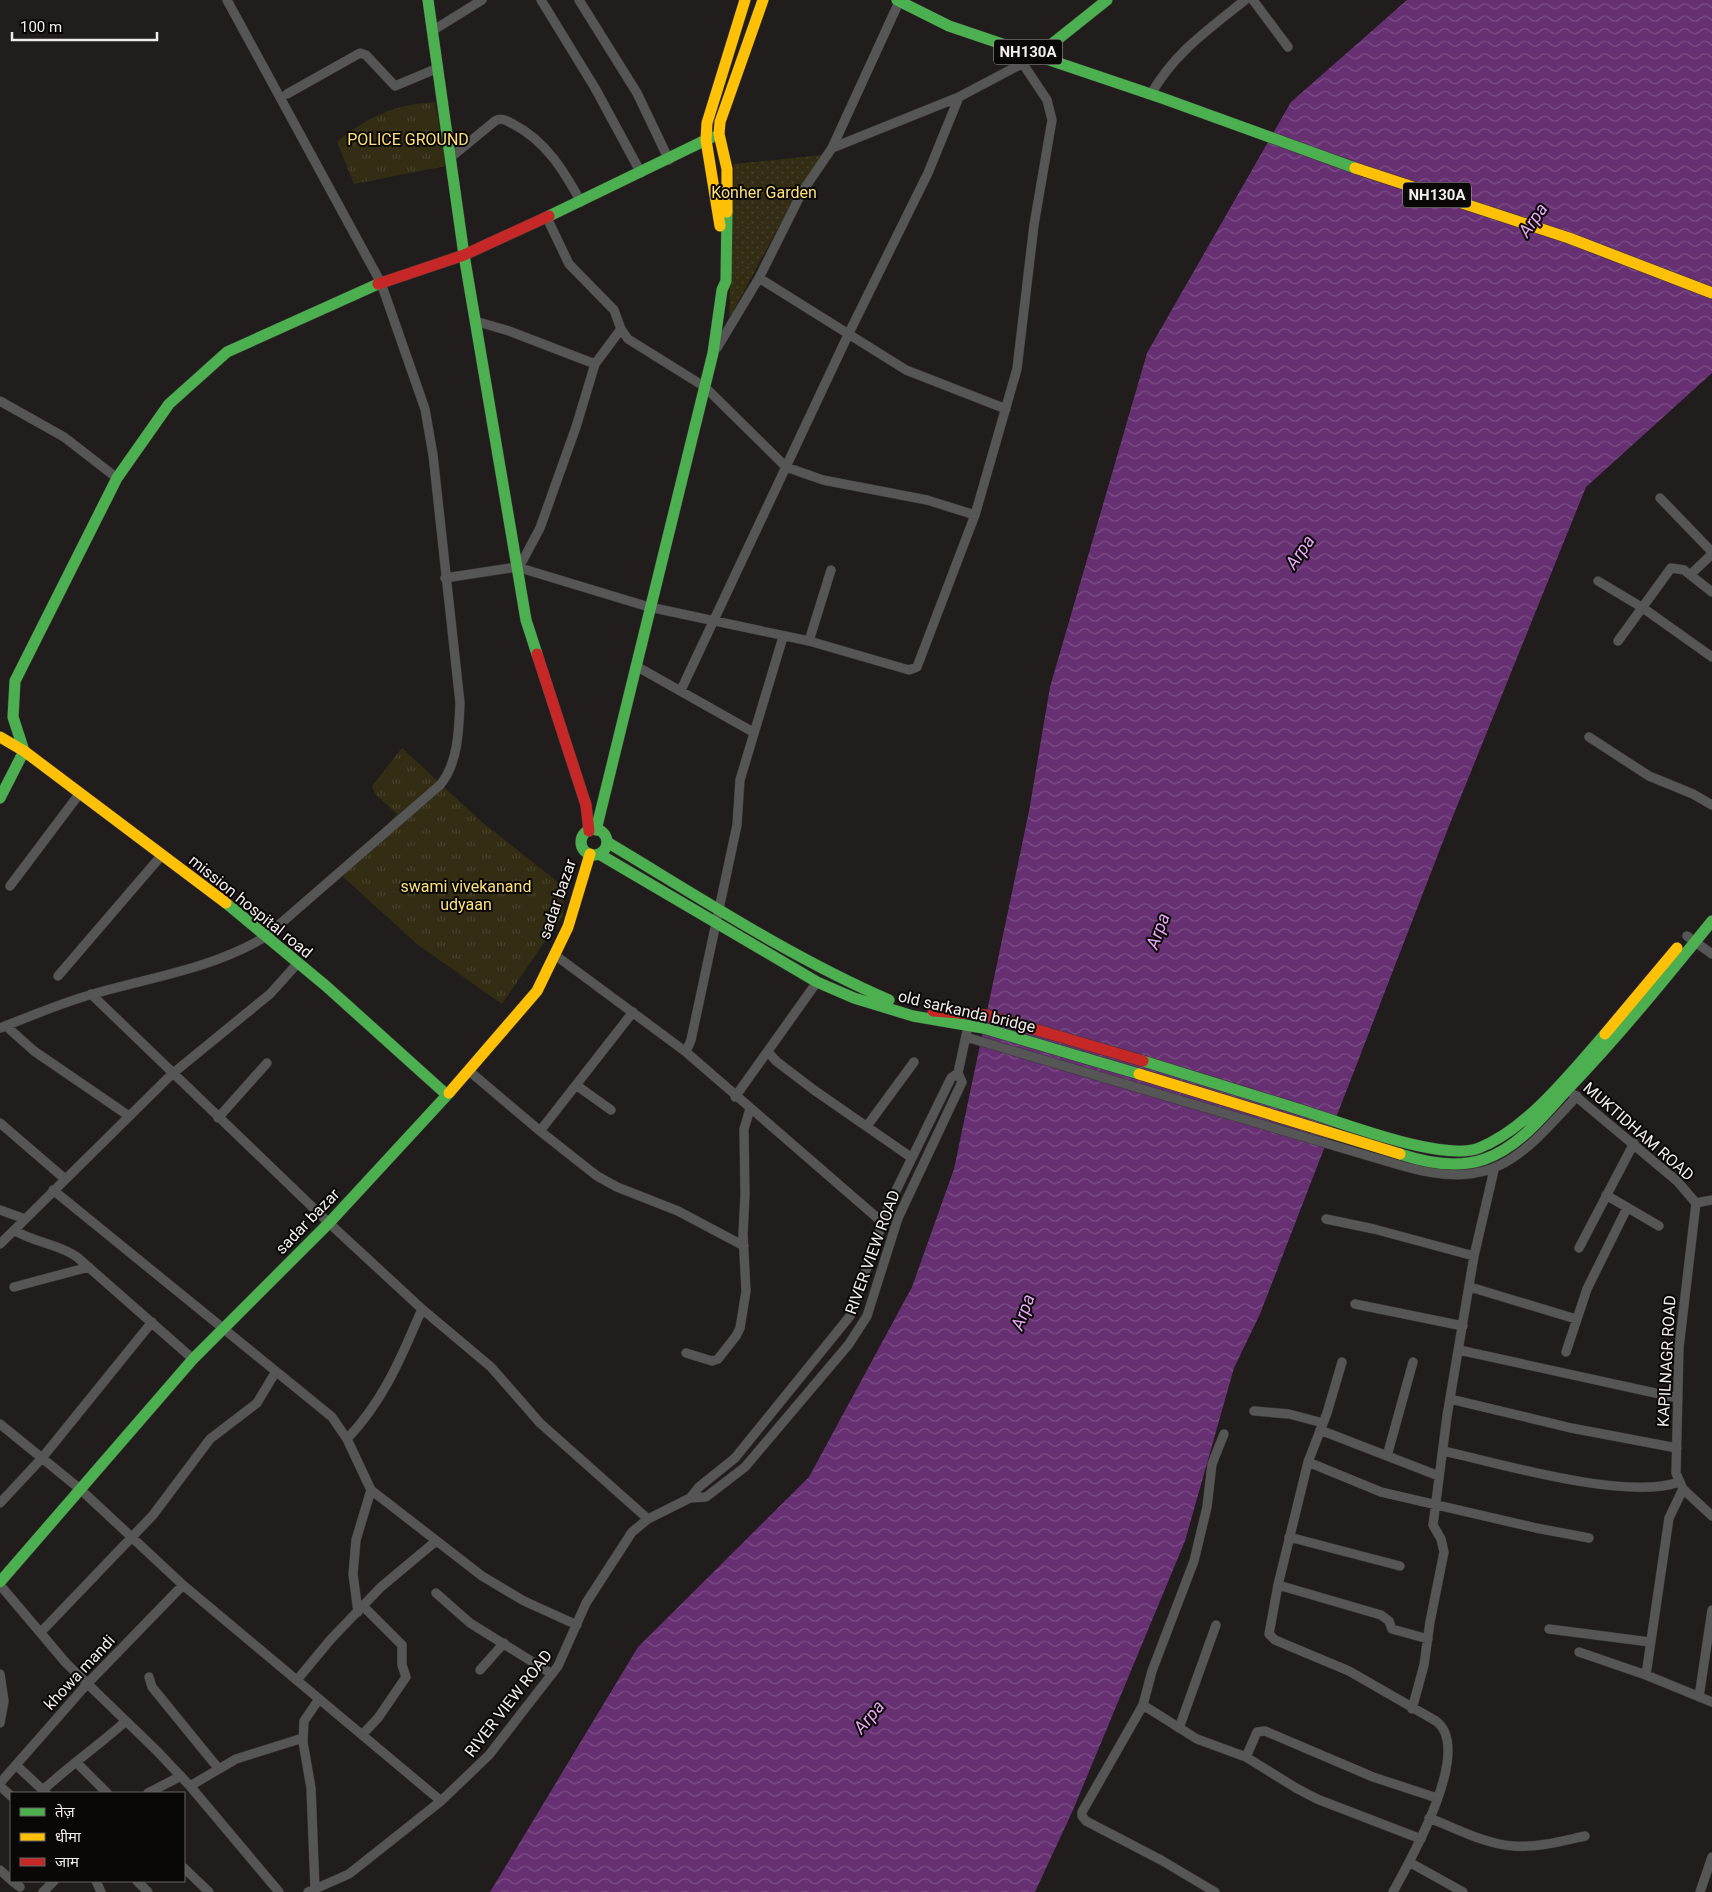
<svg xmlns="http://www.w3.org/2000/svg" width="1712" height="1892" viewBox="0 0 1712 1892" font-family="Roboto,'Noto Sans Devanagari',sans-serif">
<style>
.park{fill:url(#park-tufts)}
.garden{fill:url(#garden-dots)}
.water{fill:url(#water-waves)}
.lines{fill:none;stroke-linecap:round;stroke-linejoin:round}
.street-casing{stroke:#393736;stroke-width:10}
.fast-casing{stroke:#393736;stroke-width:12}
.slow-casing{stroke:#393736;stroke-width:12}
.jam-casing{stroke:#393736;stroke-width:12}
.street{stroke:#575656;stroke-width:9}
.fast{stroke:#4caf50;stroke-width:11}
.slow{stroke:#ffc107;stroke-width:11}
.jam{stroke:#c62828;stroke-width:11}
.labels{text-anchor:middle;stroke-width:4;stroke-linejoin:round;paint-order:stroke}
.shield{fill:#0a0707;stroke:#aca8a7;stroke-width:1}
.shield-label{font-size:15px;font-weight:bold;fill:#f2edec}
.park-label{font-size:16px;fill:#fce17a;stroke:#0a0707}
.street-label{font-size:16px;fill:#f2edec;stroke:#0a0707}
.water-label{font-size:18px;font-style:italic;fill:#e6a6f4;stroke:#0a0707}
</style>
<defs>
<pattern id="park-tufts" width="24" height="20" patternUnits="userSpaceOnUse" patternTransform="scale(1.25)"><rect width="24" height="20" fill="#332d14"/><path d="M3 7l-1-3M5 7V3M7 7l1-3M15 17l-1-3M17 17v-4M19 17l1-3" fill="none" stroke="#47422b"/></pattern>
<pattern id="garden-dots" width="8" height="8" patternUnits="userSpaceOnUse" patternTransform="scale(1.25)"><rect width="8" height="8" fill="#332d14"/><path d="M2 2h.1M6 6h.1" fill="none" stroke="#47422b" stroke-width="1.8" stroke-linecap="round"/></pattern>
<pattern id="water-waves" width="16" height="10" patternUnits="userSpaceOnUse" patternTransform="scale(1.25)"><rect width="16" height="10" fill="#663072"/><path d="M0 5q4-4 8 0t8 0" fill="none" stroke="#7c4e86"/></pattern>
</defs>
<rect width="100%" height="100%" fill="#211d1c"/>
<path class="park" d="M435 102 446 166 354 184 337 142C369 116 393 105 435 102Z
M402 748 482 822 564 887 563 915 502 1004 418 945 340 874 397 814 375 794 372 786Z"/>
<path class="garden" d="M822 155 784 217 729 319 734 164Z"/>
<path class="water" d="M1407 0H1712V373L1586 487 1449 826 1260 1314 1234 1368 1185 1541 1073 1810 1035 1892H490L638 1647 809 1477 912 1287 954 1169 1029 811 1050 687 1147 353 1291 102Z"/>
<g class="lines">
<defs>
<path id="street" d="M541 0 595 88 641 173
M579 0 637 93 669 160
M1253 0 1288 47
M432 31 482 0
M287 94 360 53 366 55 395 86 438 68
M1151 94C1175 52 1208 30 1245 0
M832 148 899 2
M450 158 495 121C502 117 507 121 513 124 546 141 564 171 581 202
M547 218 569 264 614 310 621 329 628 339 705 387 786 467 823 480 927 500 975 515
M759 278 906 370 1006 409
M475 321 509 331 595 364
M717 348 759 278 802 192 832 148 959 97 1027 61
M0 401 64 437 117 478
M1660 498 1712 552
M517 567 523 560 540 528 576 427 595 364 621 329
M1690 575 1712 554
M445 578 517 567 649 607 809 641 909 670 917 667 975 515 1017 369 1034 225 1052 120 1047 100 1023 64
M1598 581 1643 608 1712 657
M809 641 831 570
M1618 641 1671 568 1684 570 1712 592
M636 666 753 732
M681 690 848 335 928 173 959 97
M1589 737 1649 776 1693 794 1712 805
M10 886 80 793
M1687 936 1712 954
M555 955 686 1052 882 1222
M58 976 161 856
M91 994 329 1223 422 1309 491 1367 540 1423 648 1519
M6 1026 34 1051 129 1116
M0 1028C31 1016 61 1003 93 994 152 977 211 969 265 937L440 785C458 764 459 729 460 703L433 455 425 409 381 283 227 0
M966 1037 1406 1167C1494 1191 1521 1157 1577 1096
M686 1052 691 1040 737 825 740 780 783 637
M768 1052 776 1061 814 1090 912 1158
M468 1070 540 1131 597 1176 617 1187 678 1211 744 1246
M576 1085 611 1110
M1573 1094 1677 1181 1696 1203 1679 1348 1676 1473 1683 1489 1712 1516
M735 1097 817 982
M218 1118 267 1063
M0 1123 65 1179
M867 1126 914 1062
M540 1131 633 1012
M53 1190 332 1417 347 1439 371 1490 482 1576 524 1601 577 1625
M1606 1195 1659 1226
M1696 1203 1712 1200
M0 1210 25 1219
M1326 1219 1374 1229 1474 1256
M14 1230C34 1243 57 1243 77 1257L193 1359
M0 1244 172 1074 270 994 297 964
M1579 1248 1634 1143
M14 1287 89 1267
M1470 1287 1576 1319
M1355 1304 1463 1326
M1459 1350 1678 1398
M1566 1352 1587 1289 1627 1208
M686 1353 712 1361 718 1359 736 1336 740 1328 746 1291 743 1234 745 1195 744 1129 750 1109
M1342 1362 1327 1413 1308 1462 1278 1585 1269 1634 1275 1640 1349 1671 1436 1721C1474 1749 1411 1859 1393 1892
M1450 1399 1571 1428 1677 1448
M1254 1411 1289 1414 1323 1423
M0 1424 80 1489 183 1585 441 1801
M1320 1430 1439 1476
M347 1439C384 1400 401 1358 422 1309
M1444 1451C1500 1464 1627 1501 1679 1482
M1387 1456 1413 1362
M1308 1462 1381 1492 1536 1528 1589 1538
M690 1498 699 1487 735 1458 850 1316 888 1207 951 1078 958 1073
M0 1503 42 1458 152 1322
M1289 1537 1400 1566
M0 1585 66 1663 157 1751 190 1786 279 1892
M1278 1585 1381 1615 1389 1621 1392 1629 1428 1639
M436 1593 470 1623 552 1674
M358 1612 353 1574 356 1540 371 1490
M1549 1629 1650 1642
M41 1632 153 1515 210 1439 257 1403 275 1373
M1579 1652 1646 1675 1712 1702
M480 1670 504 1643
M0 1674 4 1701 0 1723
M1646 1675 1669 1518 1683 1489
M149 1677 152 1687 218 1768
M297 1680 331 1639 381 1587 436 1541
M1699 1697 1712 1610
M1143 1705 1197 1739 1246 1757 1296 1788 1317 1799 1421 1839
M1412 1709 1424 1665 1430 1622 1444 1552 1441 1539 1433 1525 1447 1416 1474 1256 1494 1170
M1179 1728 1216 1625
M362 1735 378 1718 406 1677 402 1665V1645L363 1606
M1246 1757 1257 1732 1265 1731 1373 1777 1437 1798
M76 1762 107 1793
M16 1765 46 1793
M0 1783 87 1684 183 1585
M0 1786 11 1796
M190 1786 236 1759 303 1738
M43 1790C69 1766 99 1745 126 1721
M148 1793 181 1776
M1429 1818C1456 1828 1484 1844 1513 1846 1537 1848 1562 1841 1585 1836
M1409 1862 1463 1892
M184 1868 209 1892
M0 1870 11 1880
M12 1881 20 1887
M96 1881 101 1892
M137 1881 148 1892
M315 1889 311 1788 303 1742 304 1721 319 1699
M43 1892 54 1881
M308 1892 349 1874 441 1801 489 1755 558 1666 586 1603 632 1532 648 1519 690 1498 706 1497 745 1467 849 1344 867 1316 898 1218 962 1082 958 1073 968 1026
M1215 1892 1161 1860 1086 1821 1082 1816V1812L1143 1705 1152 1671 1194 1561 1207 1507 1212 1464 1224 1434
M1700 1892 1712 1857"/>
<path id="fast" d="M428 0 464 255 526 620 537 654
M897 0 949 26 1162 98 1355 168
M1038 55 1107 0
M549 216 712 137
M0 798 24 751 13 717 15 681 117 478 169 404 227 352 378 284
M581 842a13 13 0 1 1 26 0a13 13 0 1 1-26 0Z
M596 830 713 353 722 290 726 281 727 212
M607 842C699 897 790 957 889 1000
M599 854 817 982 854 998 913 1016 983 1028 1139 1074
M226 903 326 986 447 1095
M1143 1061C1193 1076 1244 1092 1295 1108 1335 1120 1442 1163 1479 1148 1527 1129 1571 1073 1605 1034
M1400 1154C1427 1163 1457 1169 1485 1159 1519 1147 1543 1116 1566 1091 1618 1037 1665 979 1712 921
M0 1582 193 1359 329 1223 449 1093"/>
<path id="slow" d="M1355 168 1569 238 1712 293
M727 212V169L719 134 720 122 763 0
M720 226 706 140 707 123 745 0
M0 737 24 751 226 903
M1605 1034 1677 948
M1139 1074 1400 1154
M449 1093 537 991 568 927 590 854"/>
<path id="jam" d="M378 284 464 255 549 216
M537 654 586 805 589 831
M933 1011 986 1015 1143 1061"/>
</defs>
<use href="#street" class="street-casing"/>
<use href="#fast" class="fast-casing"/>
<use href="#slow" class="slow-casing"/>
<use href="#jam" class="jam-casing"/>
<use href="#street" class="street"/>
<use href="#fast" class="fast"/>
<use href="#slow" class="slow"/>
<use href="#jam" class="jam"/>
</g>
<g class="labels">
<g class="shield">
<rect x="994" y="39.5" width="68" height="25" rx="4"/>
<rect x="1403" y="182.5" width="68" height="25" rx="4"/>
</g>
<g class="shield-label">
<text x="1028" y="57">NH130A</text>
<text x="1437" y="200">NH130A</text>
</g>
<g class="park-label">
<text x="408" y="145">POLICE GROUND</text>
<text x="764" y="198">Konher Garden</text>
<text x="466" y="892">swami vivekanand<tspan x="466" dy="18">udyaan</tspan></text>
</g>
<g class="street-label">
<text transform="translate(557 899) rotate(-71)" y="6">sadar bazar</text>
<text transform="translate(251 906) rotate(39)" y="6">mission hospital road</text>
<text transform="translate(967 1011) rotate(13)" y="6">old sarkanda bridge</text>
<text transform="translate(1639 1131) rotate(41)" y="6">MUKTIDHAM ROAD</text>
<text transform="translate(307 1221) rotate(-46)" y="6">sadar bazar</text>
<text transform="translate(872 1252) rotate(-70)" y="6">RIVER VIEW ROAD</text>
<text transform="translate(1666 1361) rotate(-87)" y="6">KAPILNAGR ROAD</text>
<text transform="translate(79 1672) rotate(-47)" y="6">khowa mandi</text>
<text transform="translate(508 1703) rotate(-52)" y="6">RIVER VIEW ROAD</text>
</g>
<g class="water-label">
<text transform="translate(1533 220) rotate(-55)" y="6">Arpa</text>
<text transform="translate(1300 552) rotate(-55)" y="6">Arpa</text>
<text transform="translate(1158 931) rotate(-70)" y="6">Arpa</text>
<text transform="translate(1023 1312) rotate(-70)" y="6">Arpa</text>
<text transform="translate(869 1717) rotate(-50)" y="6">Arpa</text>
</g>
</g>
<rect x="10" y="1792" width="175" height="90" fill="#0a0707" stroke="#676363"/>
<rect x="20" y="1808" width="25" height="8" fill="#4caf50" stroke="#676363"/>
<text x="55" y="1817" font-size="15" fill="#f2edec">तेज़</text>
<rect x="20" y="1833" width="25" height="8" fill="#ffc107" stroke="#676363"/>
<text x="55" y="1842" font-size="15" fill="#f2edec">धीमा</text>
<rect x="20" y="1858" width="25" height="8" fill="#c62828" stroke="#676363"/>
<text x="55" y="1867" font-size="15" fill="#f2edec">जाम</text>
<path d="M12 32v8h145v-8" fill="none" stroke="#f2edec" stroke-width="2.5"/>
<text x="20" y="32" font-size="15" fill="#f2edec" stroke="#0a0707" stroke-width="4" paint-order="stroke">100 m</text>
</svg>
